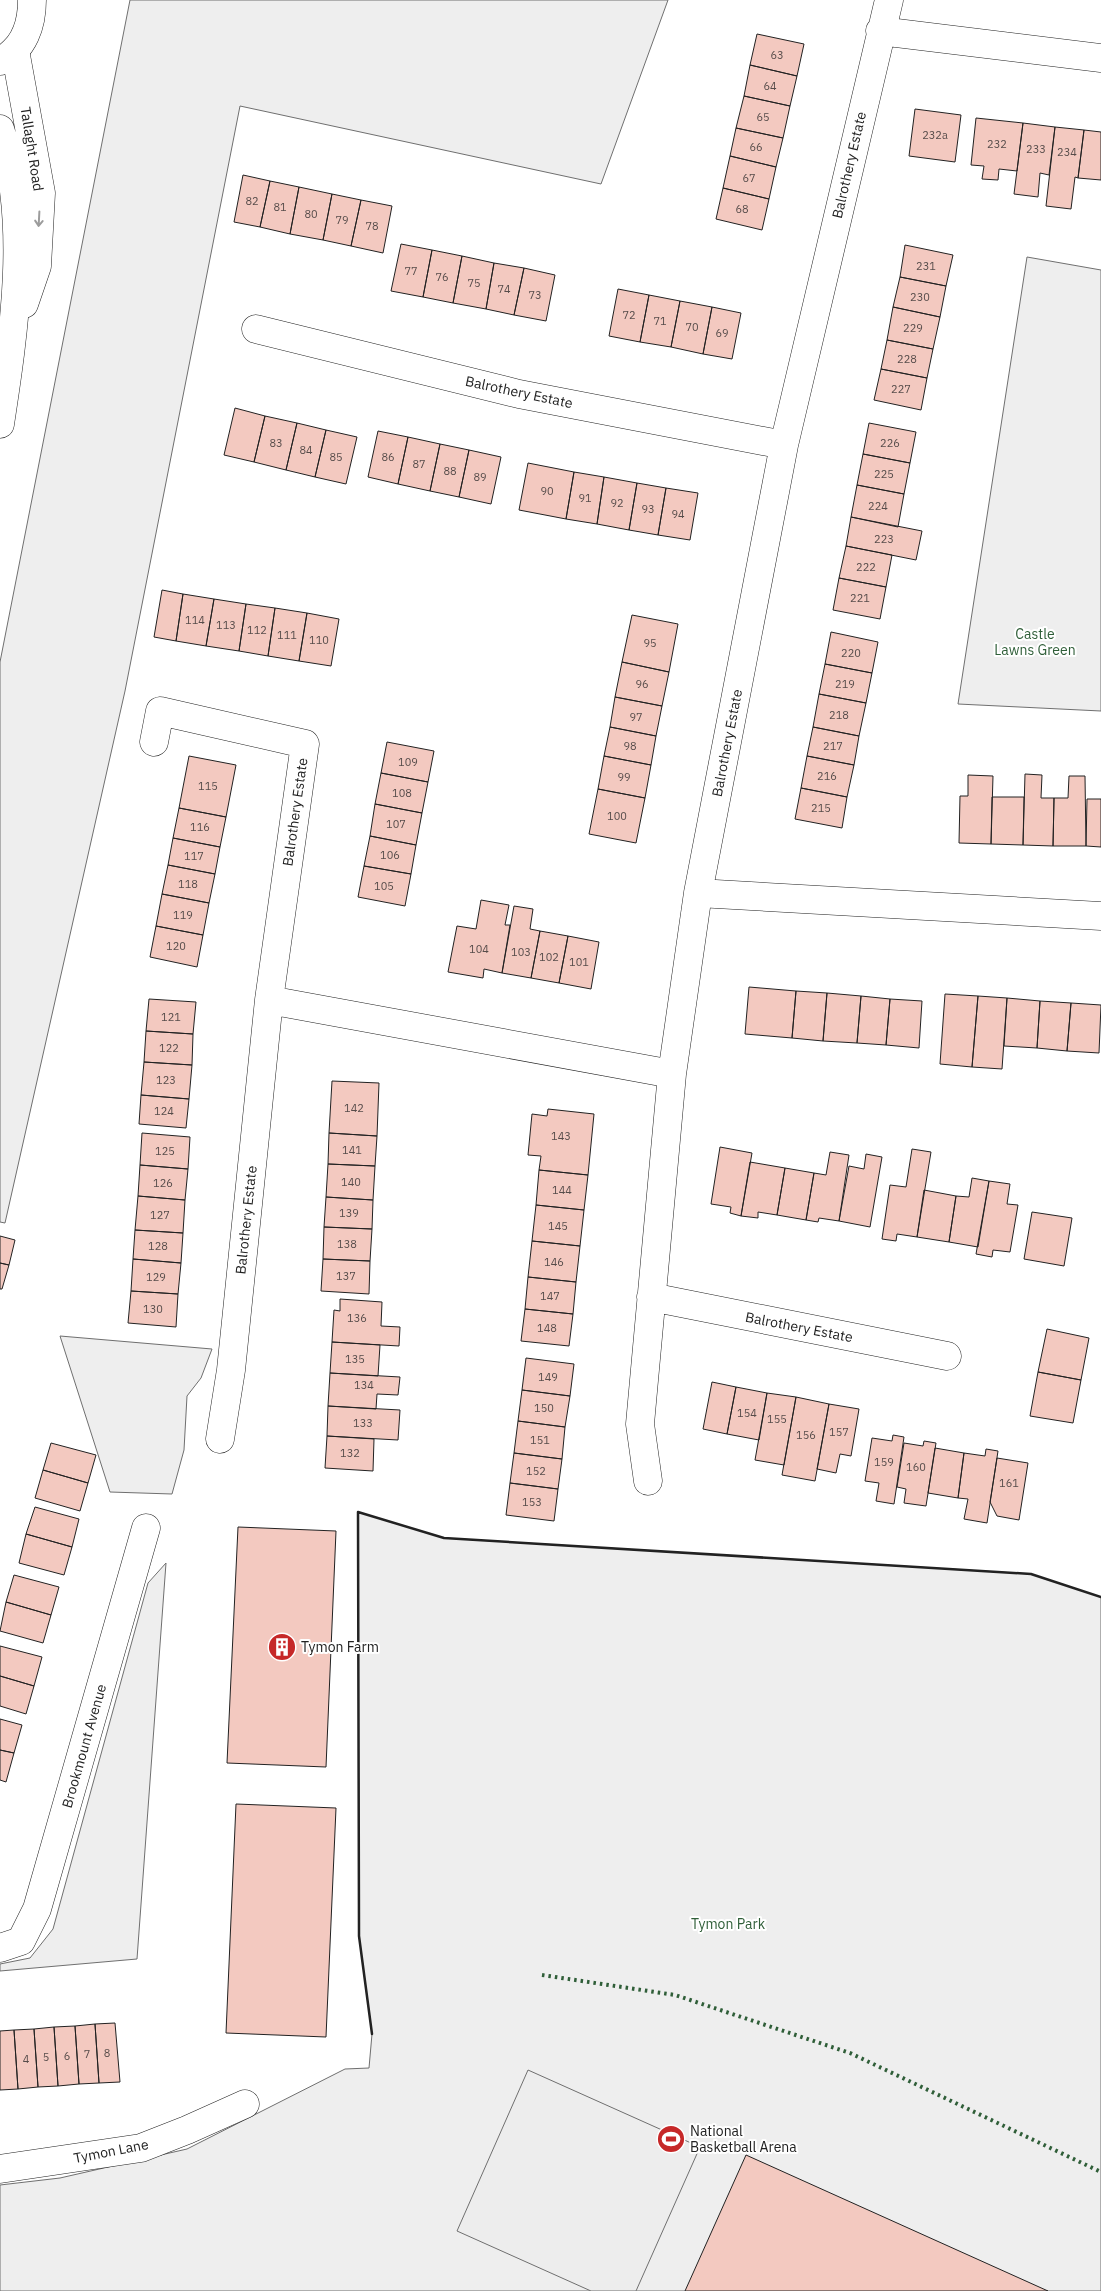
<svg xmlns="http://www.w3.org/2000/svg" width="1101" height="2291" viewBox="0 0 1101 2291" font-family="'IBM Plex Sans',sans-serif">
<style>
.green{fill:#eee;stroke:#6f6f6f}
.parking{fill:#ededed;stroke:#6f6f6f}
.building{fill:#f3c9c0;stroke:#222}
.lines{fill:none;stroke-linecap:round;stroke-linejoin:round}
.street-casing{stroke:#222;stroke-width:29}
.secondary-casing{stroke:#222;stroke-width:29}
.street{stroke:#fff;stroke-width:28}
.secondary{stroke:#fff;stroke-width:28}
.hedge{stroke:#2f5e38;stroke-width:4;stroke-dasharray:2.5 4;stroke-linecap:butt}
.wall{stroke:#222;stroke-width:2.5}
.oneway{stroke:#9c9c9c}
.labels{text-anchor:middle;stroke-width:4;stroke-linejoin:round;paint-order:stroke}
.number-label{font-size:11px;fill:#564c4a}
.street-label{font-size:14px;fill:#222;stroke:#fff}
.park-label{font-size:14px;fill:#2f5e38;stroke:#fff}
.poi-label{font-size:14px;fill:#222;stroke:#fff;text-anchor:start}
</style>
<rect width="100%" height="100%" fill="#fff"/>
<path class="green" d="M130 0H668L601 184 240 106 125 691 5 1223 0 1222V662Z
M1027 257 1101 270V711L958 704Z
M60 1336 212 1349 201 1378 187 1396 184 1450 172 1494 110 1492Z
M358 1512 444 1538 1031 1574 1101 1597V2291H0V2185L60 2178 187 2149 345 2069 369 2068 372 2034 359 1936Z
M166 1563 137 1959 0 1971V1964L30 1958 53 1929 148 1583Z"/>
<path class="parking" d="M528 2070 700 2147 636 2291H591L457 2231Z"/>
<path class="building" d="M757 34 804 44 797 76 750 65Z
M750 65 797 76 790 106 744 96Z
M744 96 790 106 783 138 736 128Z
M915 109 961 115 955 162 909 156Z
M976 118 1023 123 1017 171 999 169 998 180 982 179 984 166 971 165Z
M1023 123 1055 127 1049 175 1040 173 1038 197 1014 194Z
M1055 127 1084 130 1078 178 1075 177 1071 209 1046 206Z
M736 128 783 138 776 167 730 156Z
M1084 130 1101 132V180L1078 178Z
M730 156 776 167 769 199 723 188Z
M243 175 270 181 260 227 234 222Z
M270 181 299 187 290 234 260 227Z
M299 187 332 194 323 240 290 234Z
M723 188 769 199 762 230 716 219Z
M332 194 361 200 351 246 323 240Z
M361 200 392 206 383 253 351 246Z
M401 244 432 250 423 297 391 291Z
M905 245 953 255 946 286 900 277Z
M432 250 462 256 453 303 423 297Z
M462 256 494 263 486 309 453 303Z
M494 263 524 268 514 315 486 309Z
M524 268 555 275 546 321 514 315Z
M900 277 946 286 940 317 893 307Z
M618 289 649 295 640 342 609 336Z
M649 295 680 301 671 347 640 342Z
M680 301 712 307 703 354 671 347Z
M712 307 741 313 732 359 703 354Z
M893 307 940 317 933 349 887 340Z
M887 340 933 349 927 378 881 369Z
M881 369 927 378 921 410 874 400Z
M235 408 265 416 254 462 224 455Z
M265 416 297 423 286 470 254 462Z
M297 423 326 430 315 477 286 470Z
M869 423 916 432 910 463 863 454Z
M326 430 357 437 346 484 315 477Z
M378 431 408 437 398 484 368 477Z
M408 437 440 444 430 491 398 484Z
M440 444 469 450 459 497 430 491Z
M469 450 501 457 491 504 459 497Z
M863 454 910 463 904 494 857 485Z
M528 463 574 472 566 519 519 510Z
M574 472 604 477 597 524 566 519Z
M604 477 637 483 629 530 597 524Z
M637 483 666 488 658 535 629 530Z
M857 485 904 494 898 527 851 517Z
M666 488 698 493 690 540 658 535Z
M851 517 922 531 916 560 846 546Z
M846 546 892 555 886 587 839 578Z
M839 578 886 587 880 619 833 610Z
M162 590 183 594 176 641 154 637Z
M183 594 214 599 206 646 176 641Z
M214 599 246 604 239 651 206 646Z
M246 604 275 608 268 656 239 651Z
M275 608 307 613 299 661 268 656Z
M307 613 339 619 331 666 299 661Z
M632 615 678 624 669 672 622 662Z
M831 632 878 642 872 673 825 664Z
M622 662 669 672 662 706 615 697Z
M825 664 872 673 866 703 819 694Z
M819 694 866 703 859 736 813 727Z
M615 697 662 706 656 736 610 727Z
M610 727 656 736 651 765 604 756Z
M813 727 859 736 854 765 807 756Z
M387 742 434 751 428 782 381 773Z
M189 756 236 765 226 817 179 808Z
M604 756 651 765 645 798 598 789Z
M807 756 854 765 847 797 801 788Z
M381 773 428 782 422 813 375 804Z
M1025 774 1042 775 1041 798H1054L1053 846 1023 845Z
M968 775 993 776 991 844 959 843 960 796H968Z
M1069 776H1085L1086 846H1053L1054 798H1068Z
M801 788 847 797 842 828 795 819Z
M598 789 645 798 636 843 589 834Z
M992 797H1024L1023 845 991 844Z
M1087 799H1101V847L1086 846Z
M375 804 422 813 416 845 370 836Z
M179 808 226 817 220 847 173 838Z
M370 836 416 845 411 874 364 866Z
M173 838 220 847 215 874 168 865Z
M168 865 215 874 209 903 162 894Z
M364 866 411 874 405 906 358 897Z
M162 894 209 903 203 935 156 926Z
M481 900 509 905 505 925H510L502 973 484 969 483 978 448 972 457 926 476 929Z
M514 906 533 909 530 929 540 931 531 978 502 973Z
M156 926 203 935 197 967 150 957Z
M540 931 568 936 559 983 531 978Z
M568 936 599 942 591 989 559 983Z
M749 987 796 991 792 1038 745 1034Z
M796 991 827 993 823 1041 792 1038Z
M827 993 861 996 857 1043 823 1041Z
M945 994 978 996 972 1067 940 1064Z
M861 996 890 999 886 1045 857 1043Z
M978 996 1007 998 1002 1069 972 1067Z
M1007 998 1040 1001 1037 1048 1004 1046Z
M149 999 196 1002 193 1034 146 1031Z
M890 999 922 1001 919 1048 886 1045Z
M1040 1001 1071 1003 1067 1051 1037 1048Z
M1071 1003 1101 1005 1099 1053 1067 1051Z
M146 1031 193 1034 192 1065 144 1062Z
M144 1062 192 1065 189 1099 141 1095Z
M332 1081 379 1083 377 1136 329 1133Z
M141 1095 189 1099 186 1128 139 1124Z
M548 1109 594 1114 588 1175 539 1170 541 1156 528 1155 532 1114 547 1116Z
M142 1133 190 1137 188 1169 140 1165Z
M329 1133 377 1136 375 1166 328 1164Z
M720 1147 752 1153 741 1216 730 1213 731 1207 711 1204Z
M912 1149 931 1152 917 1237 897 1234 896 1241 882 1239 890 1185 906 1187Z
M830 1152 849 1155 839 1221 819 1218 818 1222 806 1220 814 1173 826 1175Z
M866 1154 882 1157 870 1227 839 1221 849 1166 864 1169Z
M750 1162 785 1168 777 1215 758 1212V1218L741 1216Z
M328 1164 375 1166 373 1200 326 1197Z
M140 1165 188 1169 185 1200 138 1196Z
M785 1168 814 1173 806 1220 777 1215Z
M539 1170 588 1175 584 1210 536 1205Z
M972 1178 989 1181 978 1247 949 1242 956 1196 969 1197Z
M989 1181 1010 1184 1007 1204 1018 1205 1010 1252 993 1250 992 1257 976 1254Z
M924 1190 956 1196 949 1242 917 1237Z
M138 1196 185 1200 183 1233 135 1230Z
M326 1197 373 1200 372 1229 324 1227Z
M536 1205 584 1210 580 1246 532 1241Z
M1032 1212 1072 1218 1064 1266 1024 1259Z
M324 1227 372 1229 370 1261 323 1259Z
M135 1230 183 1233 181 1263 133 1259Z
M0 1236 15 1240 9 1265 0 1263Z
M532 1241 580 1246 576 1282 528 1277Z
M133 1259 181 1263 178 1294 131 1291Z
M323 1259 370 1261 369 1294 321 1291Z
M0 1263 9 1265 2 1289H0Z
M528 1277 576 1282 573 1314 525 1309Z
M131 1291 178 1294 176 1327 128 1323Z
M340 1299 382 1302 381 1326 400 1327 399 1346 332 1342 334 1310 340 1311Z
M525 1309 573 1314 569 1346 521 1341Z
M1047 1329 1089 1338 1081 1380 1038 1372Z
M332 1342 380 1345 378 1376 330 1373Z
M526 1358 574 1364 570 1396 522 1390Z
M1038 1372 1081 1380 1073 1423 1030 1416Z
M330 1373 400 1377 398 1395 377 1394 376 1409 328 1406Z
M712 1382 736 1387 727 1434 703 1429Z
M736 1387 767 1393 759 1440 727 1434Z
M522 1390 570 1396 565 1427 518 1421Z
M767 1393 796 1397 784 1465 755 1460Z
M796 1397 829 1404 815 1481 782 1475Z
M829 1404 859 1409 851 1456 840 1454 836 1473 817 1469Z
M328 1406 400 1410 398 1440 327 1436Z
M518 1421 565 1427 562 1459 514 1453Z
M893 1435 904 1437 894 1504 876 1501 879 1483 865 1481 872 1438 892 1441Z
M327 1436 374 1439 373 1471 325 1468Z
M924 1441 936 1443 926 1506 904 1503 906 1489 897 1487 904 1443 923 1446Z
M51 1443 96 1455 88 1483 43 1470Z
M935 1448 964 1453 958 1498 928 1493Z
M986 1449 998 1451 987 1523 964 1519 968 1499 958 1498 964 1453 985 1456Z
M514 1453 562 1459 558 1489 510 1483Z
M997 1458 1028 1463 1019 1520 997 1516 990 1502Z
M43 1470 88 1483 80 1511 35 1498Z
M510 1483 558 1489 554 1521 506 1515Z
M35 1507 79 1519 72 1547 26 1534Z
M238 1527 336 1531 326 1767 227 1763Z
M26 1534 72 1547 64 1575 19 1563Z
M14 1575 59 1587 51 1615 6 1602Z
M6 1602 51 1615 43 1643 0 1631Z
M0 1646 42 1657 34 1686 0 1676Z
M0 1676 34 1686 26 1714 0 1706Z
M0 1719 22 1725 14 1753 0 1750Z
M0 1750 14 1753 6 1782 0 1780Z
M236 1804 336 1808 326 2037 226 2033Z
M115 2023 120 2082 99 2083 95 2024Z
M95 2024 99 2083 79 2084 75 2026Z
M75 2026 79 2084 58 2086 54 2027Z
M54 2027 58 2086 38 2087 34 2029Z
M34 2029 38 2087 18 2089 14 2030Z
M14 2030 18 2089 0 2090V2031Z
M746 2155 1048 2291H685Z"/>
<g class="lines">
<defs>
<path id="street" d="M880 31 1101 58
M15 50 41 193 37 266 24 304
M0 129C31 218 14 333 0 424
M256 329 519 394 784 445
M154 742 160 711 305 744 269 1000 231 1370 220 1439
M698 893 1101 916
M269 1000 672 1074
M651 1297 947 1356
M648 1481 640 1424 672 1074 698 893 784 445 889 0
M0 1948 21 1941 37 1909 146 1528
M0 2169 141 2148 187 2130 245 2104"/>
<path id="secondary" d="M0 61C24 49 32 25 32 0"/>
</defs>
<use href="#street" class="street-casing"/>
<use href="#secondary" class="secondary-casing"/>
<use href="#street" class="street"/>
<use href="#secondary" class="secondary"/>
<path class="hedge" d="M542 1975 675 1995 850 2053 1101 2172"/>
<path class="wall" d="M372 2034 359 1936 358 1512 444 1538 1031 1574 1101 1597"/>
</g>
<defs><path id="oneway-shaft" d="M-6 0H5M1.5-3L5.5 0L1.5 3" fill="none" stroke-width="1.6" stroke-linecap="round" stroke-linejoin="round" transform="scale(1.25)"/></defs>
<use class="oneway" href="#oneway-shaft" transform="translate(39 219) rotate(93)"/>
<defs>
<symbol id="building-disc" viewBox="-11 -11 22 22"><circle r="9.5" fill="#c62828" stroke="#fff"/><path d="M-4-6H4V6H1V3H-1V6H-4ZM-2.5-4.3h1.7v1.8h-1.7ZM.8-4.3h1.7v1.8H.8ZM-2.5-1h1.7V.8h-1.7ZM.8-1h1.7V.8H.8Z" fill="#fff"/></symbol>
<symbol id="stadium-disc" viewBox="-11 -11 22 22"><circle r="9.5" fill="#c62828" stroke="#fff"/><path d="M0-5a6.5 5 0 1 0 0 10a6.5 5 0 1 0 0-10ZM-3.5-1.8h7v3.6h-7Z" fill="#fff"/></symbol>
</defs>
<g fill-rule="evenodd">
<use href="#building-disc" x="266" y="1631" width="32" height="32"/>
<use href="#stadium-disc" x="655" y="2123" width="32" height="32"/>
</g>
<g class="labels">
<g class="number-label">
<text x="777" y="59">63</text>
<text x="770" y="90">64</text>
<text x="763" y="121">65</text>
<text x="935" y="139">232a</text>
<text x="997" y="148">232</text>
<text x="756" y="151">66</text>
<text x="1036" y="153">233</text>
<text x="1067" y="156">234</text>
<text x="749" y="182">67</text>
<text x="252" y="205">82</text>
<text x="280" y="211">81</text>
<text x="742" y="213">68</text>
<text x="311" y="218">80</text>
<text x="342" y="224">79</text>
<text x="372" y="230">78</text>
<text x="926" y="270">231</text>
<text x="411" y="275">77</text>
<text x="442" y="281">76</text>
<text x="474" y="287">75</text>
<text x="504" y="293">74</text>
<text x="535" y="299">73</text>
<text x="920" y="301">230</text>
<text x="629" y="319">72</text>
<text x="660" y="325">71</text>
<text x="692" y="331">70</text>
<text x="913" y="332">229</text>
<text x="722" y="337">69</text>
<text x="907" y="363">228</text>
<text x="901" y="393">227</text>
<text x="276" y="447">83</text>
<text x="890" y="447">226</text>
<text x="306" y="454">84</text>
<text x="336" y="461">85</text>
<text x="388" y="461">86</text>
<text x="419" y="468">87</text>
<text x="450" y="475">88</text>
<text x="884" y="478">225</text>
<text x="480" y="481">89</text>
<text x="547" y="495">90</text>
<text x="585" y="502">91</text>
<text x="617" y="507">92</text>
<text x="878" y="510">224</text>
<text x="648" y="513">93</text>
<text x="678" y="518">94</text>
<text x="884" y="543">223</text>
<text x="866" y="571">222</text>
<text x="860" y="602">221</text>
<text x="195" y="624">114</text>
<text x="226" y="629">113</text>
<text x="257" y="634">112</text>
<text x="287" y="639">111</text>
<text x="319" y="644">110</text>
<text x="650" y="647">95</text>
<text x="851" y="657">220</text>
<text x="642" y="688">96</text>
<text x="845" y="688">219</text>
<text x="839" y="719">218</text>
<text x="636" y="721">97</text>
<text x="630" y="750">98</text>
<text x="833" y="750">217</text>
<text x="408" y="766">109</text>
<text x="827" y="780">216</text>
<text x="624" y="781">99</text>
<text x="208" y="790">115</text>
<text x="402" y="797">108</text>
<text x="821" y="812">215</text>
<text x="617" y="820">100</text>
<text x="396" y="828">107</text>
<text x="200" y="831">116</text>
<text x="390" y="859">106</text>
<text x="194" y="860">117</text>
<text x="188" y="888">118</text>
<text x="384" y="890">105</text>
<text x="183" y="919">119</text>
<text x="176" y="950">120</text>
<text x="479" y="953">104</text>
<text x="521" y="956">103</text>
<text x="549" y="961">102</text>
<text x="579" y="966">101</text>
<text x="171" y="1021">121</text>
<text x="169" y="1052">122</text>
<text x="166" y="1084">123</text>
<text x="354" y="1112">142</text>
<text x="164" y="1115">124</text>
<text x="561" y="1140">143</text>
<text x="352" y="1154">141</text>
<text x="165" y="1155">125</text>
<text x="351" y="1186">140</text>
<text x="163" y="1187">126</text>
<text x="562" y="1194">144</text>
<text x="349" y="1217">139</text>
<text x="160" y="1219">127</text>
<text x="558" y="1230">145</text>
<text x="347" y="1248">138</text>
<text x="158" y="1250">128</text>
<text x="554" y="1266">146</text>
<text x="346" y="1280">137</text>
<text x="156" y="1281">129</text>
<text x="550" y="1300">147</text>
<text x="153" y="1313">130</text>
<text x="357" y="1322">136</text>
<text x="547" y="1332">148</text>
<text x="355" y="1363">135</text>
<text x="548" y="1381">149</text>
<text x="364" y="1389">134</text>
<text x="544" y="1412">150</text>
<text x="747" y="1417">154</text>
<text x="777" y="1423">155</text>
<text x="363" y="1427">133</text>
<text x="839" y="1436">157</text>
<text x="806" y="1439">156</text>
<text x="540" y="1444">151</text>
<text x="350" y="1457">132</text>
<text x="884" y="1466">159</text>
<text x="916" y="1471">160</text>
<text x="536" y="1475">152</text>
<text x="1009" y="1487">161</text>
<text x="532" y="1506">153</text>
<text x="107" y="2057">8</text>
<text x="87" y="2058">7</text>
<text x="67" y="2060">6</text>
<text x="46" y="2061">5</text>
<text x="26" y="2063">4</text>
</g>
<g class="street-label">
<text transform="translate(32 149) rotate(81)" y="5">Tallaght Road</text>
<text transform="translate(849 165) rotate(-77)" y="5">Balrothery Estate</text>
<text transform="translate(519 392) rotate(12)" y="5">Balrothery Estate</text>
<text transform="translate(727 743) rotate(-79)" y="5">Balrothery Estate</text>
<text transform="translate(295 812) rotate(-82)" y="5">Balrothery Estate</text>
<text transform="translate(246 1220) rotate(-84)" y="5">Balrothery Estate</text>
<text transform="translate(799 1327) rotate(11)" y="5">Balrothery Estate</text>
<text transform="translate(84 1746) rotate(-74)" y="5">Brookmount Avenue</text>
<text transform="translate(111 2151) rotate(-11)" y="5">Tymon Lane</text>
</g>
<g class="park-label">
<text x="1035" y="639">Castle<tspan x="1035" dy="16">Lawns Green</tspan></text>
<text x="728" y="1929">Tymon Park</text>
</g>
<g class="poi-label">
<text x="301" y="1652">Tymon Farm</text>
<text x="690" y="2136">National<tspan x="690" dy="16">Basketball Arena</tspan></text>
</g>
</g>
</svg>
